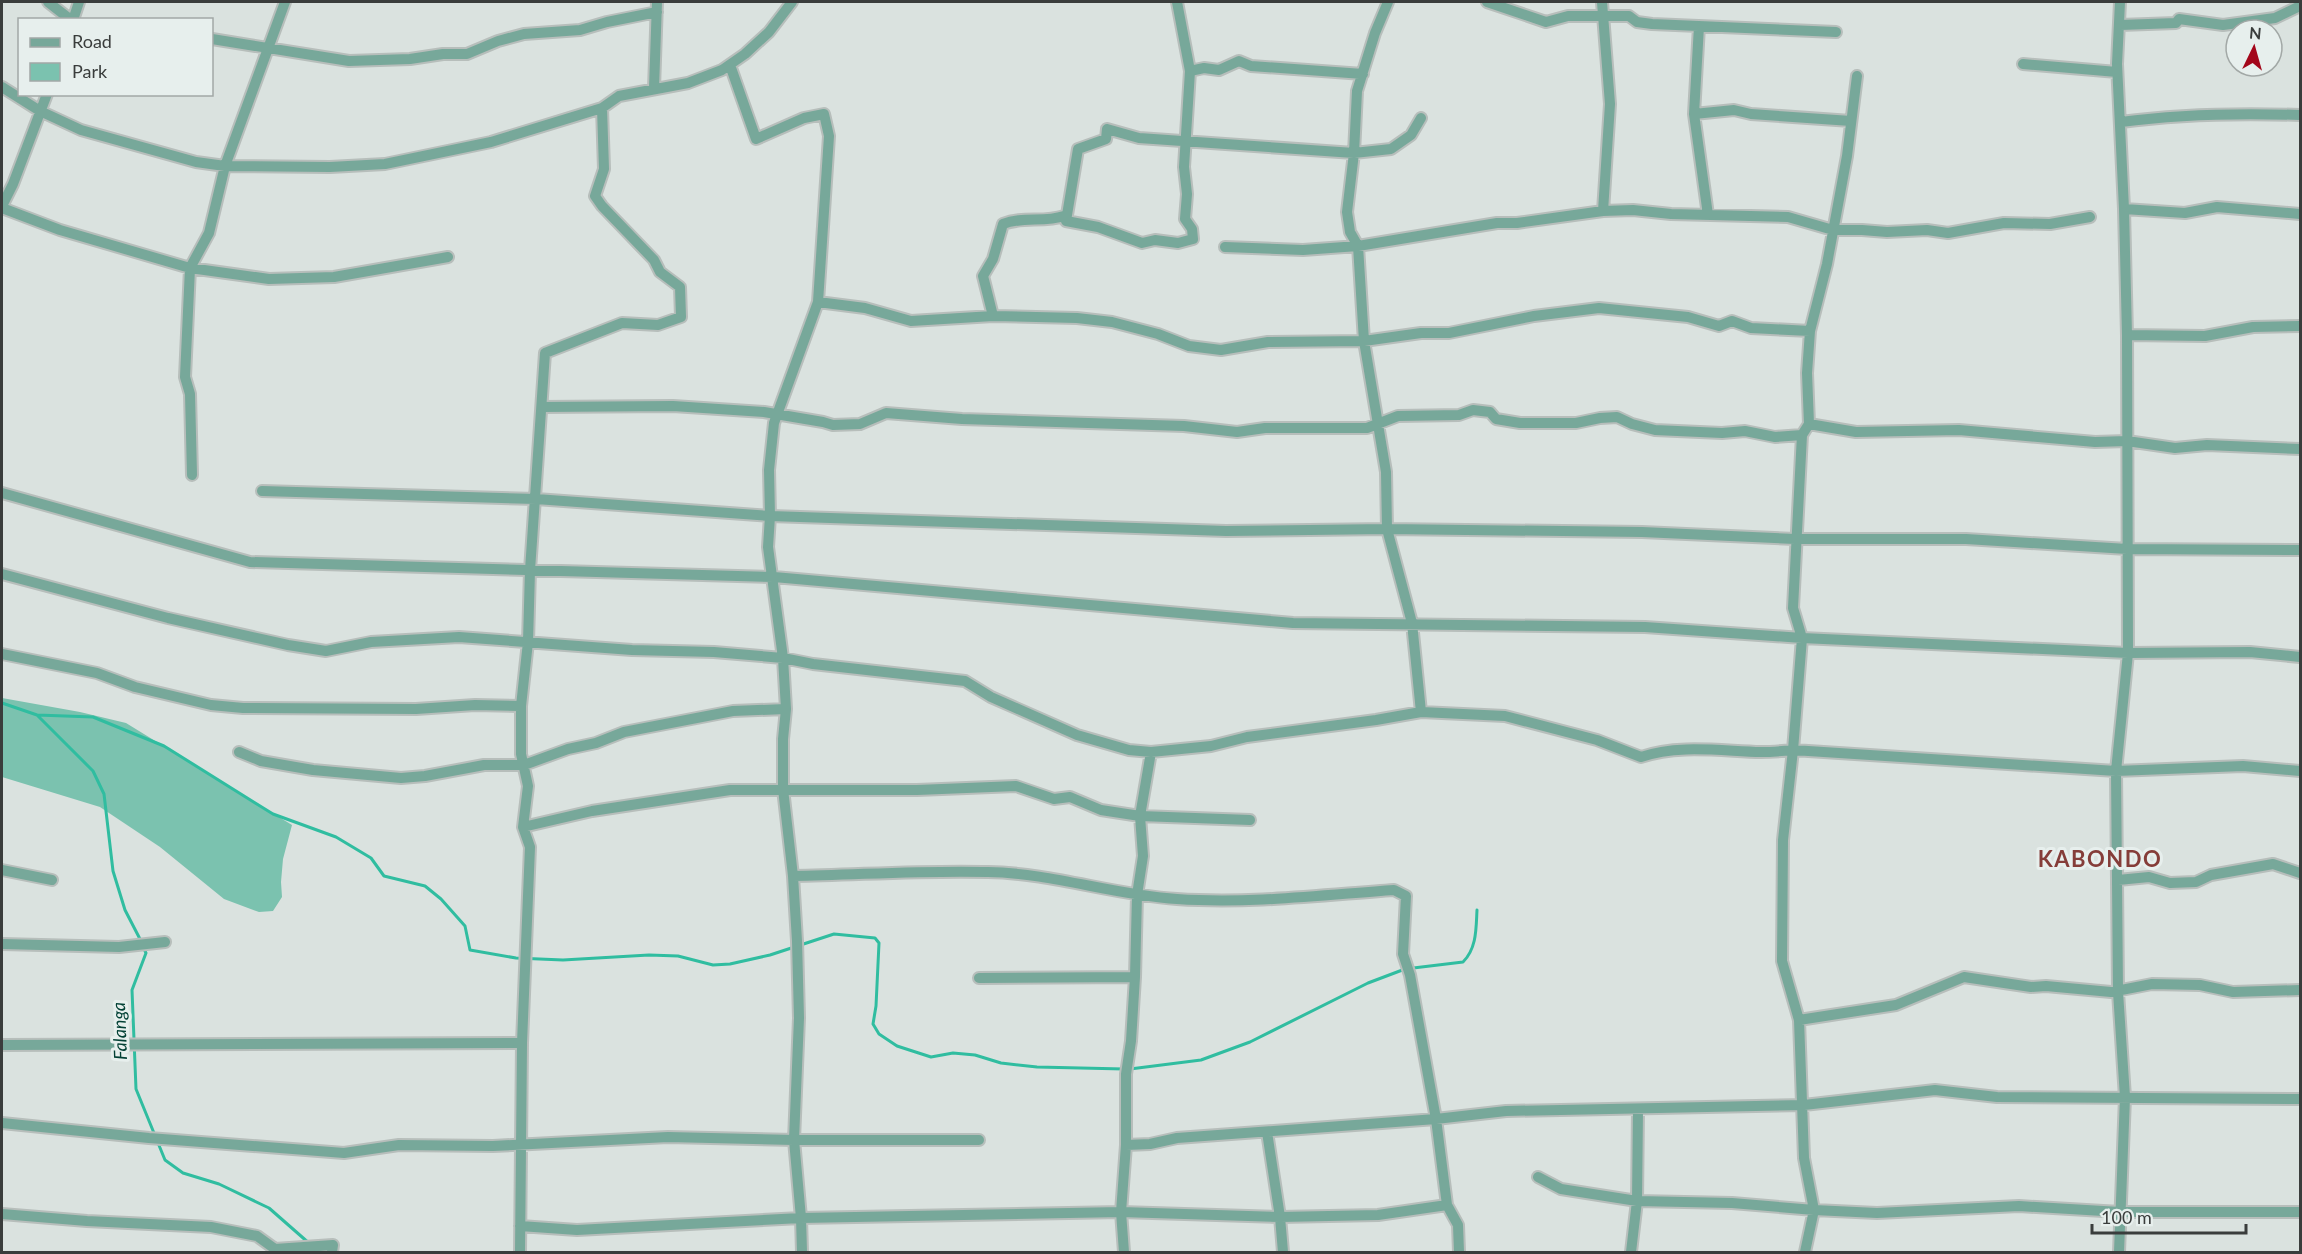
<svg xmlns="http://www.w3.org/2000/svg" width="2302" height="1254" viewBox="0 0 2302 1254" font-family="Lato,sans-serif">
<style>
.green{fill:#7bc2af}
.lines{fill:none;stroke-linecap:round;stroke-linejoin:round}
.stream{stroke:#30bda0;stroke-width:3}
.street-casing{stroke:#b7bebb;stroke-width:14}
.street{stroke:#77a89a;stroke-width:10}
.labels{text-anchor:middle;stroke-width:6;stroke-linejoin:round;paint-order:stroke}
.water-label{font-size:18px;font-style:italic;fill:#034135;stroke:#e7efed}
.district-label{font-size:22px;font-weight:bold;letter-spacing:1.5px;fill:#853d39;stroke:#e7efed}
</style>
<rect width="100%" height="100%" fill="#dae2df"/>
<path class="green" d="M2 698 80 712 126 723 292 825 283 859 281 882 282 897 273 911 259 912 224 899 160 847 100 807 2 777Z"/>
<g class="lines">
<path class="stream" d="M2 703 37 715 93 771 104 794 113 871 125 910 141 941
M37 715 93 717 164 746 273 814 336 837 371 858 384 876 425 886 441 899 465 926 470 950 516 958 563 960 649 955 678 956 713 965 730 964 770 955 834 934 875 938 879 943 876 1006 873 1024 879 1034 897 1046 931 1057 953 1053 975 1055 1001 1063 1037 1067 1124 1069
M143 947 146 953 132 990 136 1089 165 1160 183 1173 219 1184 269 1208 310 1244
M1130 1069 1201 1060 1250 1042 1368 983 1405 969 1463 962C1477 948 1476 928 1477 910"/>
<defs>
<path id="street" d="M48 2 71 20
M1388 2 1375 33 1357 91 1354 153 1347 212 1350 232 1358 246 1364 341 1386 472 1387 529 1412 623 1421 712
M1487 2 1546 22 1568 16H1629L1637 22 1652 24 1836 32
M1602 2 1610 104 1603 211
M73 20 79 2
M2120 25 2176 23 2179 19 2223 25 2275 18 2300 6
M1699 26 1694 114 1708 215
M212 39 349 61 410 59 443 54H467L498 41 524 34 580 30 607 22 657 12
M2023 64 2117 72
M730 65 756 139 804 118 824 114 829 136 818 302 774 423 769 470 770 516 768 547 783 658 786 709 783 739V789L793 876 797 941 799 1018 794 1140 801 1218 802 1252
M1190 71 1204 68 1219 70 1239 61 1251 66 1363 74
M2 87 40 111 81 130 196 162 225 166 330 167 385 164 491 142 602 108 619 96 688 83 722 70 745 54 769 32 792 2
M654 88 657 2
M1694 114 1734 110 1751 114 1851 121
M2121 122C2180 114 2241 113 2300 115
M2 206 13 184 47 94
M2 208 60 230 190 268 269 279 334 277 448 257
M2124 209 2185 213 2217 207 2300 214
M1066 221 1098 227 1142 243 1155 240 1178 243 1193 239 1192 229 1185 219 1187 194 1184 167 1190 71 1177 2
M1225 247 1303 250 1358 246 1497 223H1517L1603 211 1633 210 1671 214 1788 217 1833 230H1862L1887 232 1927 230 1948 233 2004 223 2050 224 2090 217
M818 302 865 308 911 321 993 316 1077 318 1112 322 1158 334 1189 346 1221 350 1268 342 1364 341 1421 333H1449L1534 316 1599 308 1688 317 1719 326 1732 321 1751 328 1810 331
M993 316 983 276 993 259 1003 224C1023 216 1044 223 1064 216L1066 221 1078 149 1106 139 1107 129 1139 138 1354 153 1391 149 1411 135 1421 118
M2127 335 2205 336 2253 327 2300 326
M542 407 673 406 764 412 823 422 833 425 860 424 886 413 962 419 1184 426 1237 432 1265 428H1367L1398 416 1459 415 1473 410 1490 412 1496 419 1520 423H1576L1600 418 1617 417 1632 424 1655 430 1722 433 1745 431 1775 437 1802 435
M1809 424 1856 432 1959 430 2095 442 2127 441 2175 448 2207 445 2300 449
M192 475 190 394 185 377 190 268 209 233 225 166 285 2
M262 491 536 499 770 516 1226 531 1387 529 1642 532 1795 539H1966L2127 549 2300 550
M2 493 250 562 774 577 1293 623 1645 627 1802 638 2128 653 2250 652 2300 657
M2 574 168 618 288 645 326 651 371 642 459 637 632 650 714 652 783 658 813 664 965 681 991 697 1077 735 1129 750 1151 752 1211 746 1247 737 1376 720 1421 712 1505 716 1597 740 1641 757C1678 744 1721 751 1761 752 1772 752 1783 751 1793 750L2116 771 2243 766 2300 771
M2 654 97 673 135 687 211 705 243 708 416 709 475 705 521 706
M239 752 261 761 313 770 401 778 425 776 484 765H524L568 749 596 743 624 732 733 711 786 709
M523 827 592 811 730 790H917L1016 786 1054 799 1070 797 1101 810 1140 816 1250 820
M2 870 52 880
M793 876C858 875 924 870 988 872 1052 873 1113 895 1177 899 1249 904 1323 895 1394 890L1406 896 1403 954 1410 975 1436 1119 1447 1205 1458 1225 1459 1252
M2118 880 2149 877 2170 883 2196 882 2211 875 2273 864 2300 873
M2 944 119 947 165 942
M979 978 1135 977
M1799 1020 1896 1005 1964 977 2031 987 2046 986 2111 992 2152 984 2200 985 2233 992 2300 990
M2 1045 522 1043
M2 1123 149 1138 344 1153 399 1145 493 1146 668 1137 794 1140H979
M1267 1132 1280 1217 1283 1252
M1126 1145 1150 1144 1177 1138 1436 1119 1506 1111 1804 1105 1935 1090 1997 1097 2300 1099
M1538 1177 1561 1189 1637 1201 1732 1203 1814 1210 1877 1213 2019 1206 2120 1212H2300
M2 1214 87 1221 211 1227 257 1236 275 1249 333 1245 332 1252
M520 1226 577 1230 801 1218 1121 1212 1280 1217 1378 1215 1447 1205
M520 1252 522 1043 530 847 523 827 528 786 521 754V706L528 642 530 570 545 353 622 323 658 325 681 317 680 287 660 272 654 260 602 206 595 196 604 169 602 108
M1124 1252 1121 1212 1126 1145V1074L1131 1041 1135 977 1137 895 1143 856 1140 816 1151 752
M1631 1252 1637 1201 1638 1109
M1805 1252 1814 1210 1804 1158 1799 1020 1782 961 1783 840 1793 750 1802 638 1793 608 1802 435 1809 424 1807 373 1810 331 1827 264 1847 156 1857 76
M2119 1252 2125 1097 2118 992 2116 771 2128 653 2127 335 2124 209 2117 64 2120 2"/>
</defs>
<use href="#street" class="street-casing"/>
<use href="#street" class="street"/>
</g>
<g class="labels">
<g class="water-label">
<text transform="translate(120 1031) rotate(-92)" y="6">Falanga</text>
</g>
<g class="district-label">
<text x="2100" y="867">KABONDO</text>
</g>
</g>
<rect width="2302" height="1254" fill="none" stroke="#3a3d3c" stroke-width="6"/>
<rect x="18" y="18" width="195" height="78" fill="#e7efed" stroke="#a2a8a6" stroke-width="1.5"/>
<rect x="30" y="38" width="30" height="9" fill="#77a89a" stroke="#a2a8a6" stroke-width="1.5"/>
<text x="72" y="48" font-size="18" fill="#3a3d3c">Road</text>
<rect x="30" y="63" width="30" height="18" fill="#7bc2af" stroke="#a2a8a6" stroke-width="1.5"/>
<text x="72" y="78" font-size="18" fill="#3a3d3c">Park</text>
<g transform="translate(2254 48) rotate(5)"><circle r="28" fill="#e7efed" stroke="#a2a8a6" stroke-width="1.5"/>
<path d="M0-4.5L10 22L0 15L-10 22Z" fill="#a3061a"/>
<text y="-9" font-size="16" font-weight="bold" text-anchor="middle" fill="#3a3d3c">N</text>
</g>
<path d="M2092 1224v9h154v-9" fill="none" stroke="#3a3d3c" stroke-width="3"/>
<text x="2101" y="1224" font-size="18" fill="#3a3d3c" stroke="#e7efed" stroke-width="4.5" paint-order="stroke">100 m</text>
</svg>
